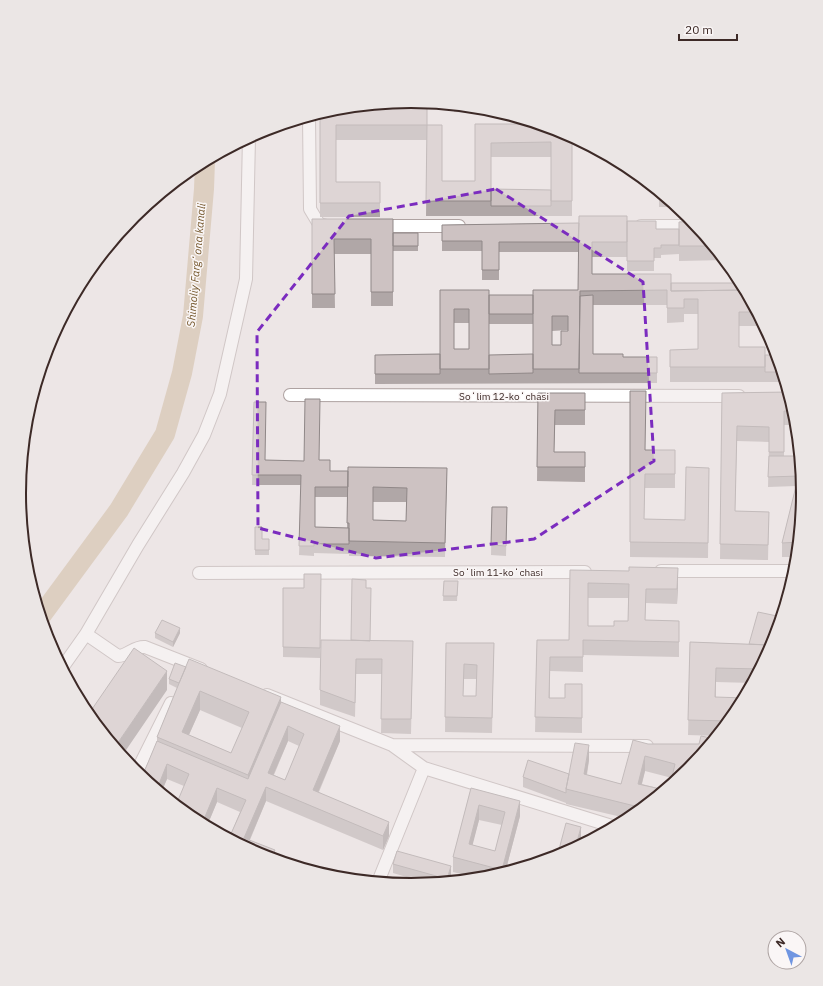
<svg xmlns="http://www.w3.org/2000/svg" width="823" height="986" viewBox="0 0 823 986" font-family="'IBM Plex Sans',sans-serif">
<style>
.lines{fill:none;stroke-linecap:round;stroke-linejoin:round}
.canal{stroke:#cbb495;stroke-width:20}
.minor-casing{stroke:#aea2a1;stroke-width:14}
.minor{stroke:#fff;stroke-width:12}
.wall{fill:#b0a7a7;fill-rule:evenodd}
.shaded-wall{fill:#908888}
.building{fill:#cdc2c2;stroke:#908888;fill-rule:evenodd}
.marked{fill:none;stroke:#7b2cbf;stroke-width:3;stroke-dasharray:8 5;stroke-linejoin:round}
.labels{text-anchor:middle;stroke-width:3;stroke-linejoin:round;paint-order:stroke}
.street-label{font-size:10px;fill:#3d2a27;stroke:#faf6f6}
.water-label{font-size:11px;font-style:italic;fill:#725428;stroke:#faf6f6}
.rim{fill:none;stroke:#3d2a27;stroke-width:2}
</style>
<rect width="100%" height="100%" fill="#ede6e6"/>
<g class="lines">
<path class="canal" d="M41 616 119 510 165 434 182 373 193 316 204 189 205 161"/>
<defs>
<path id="minor" d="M309 116 310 209 319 224 327 226
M377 226H459
M641 226H698
M290 395 739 396
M661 571H796
M199 573 585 572
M86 634 118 656C128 656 134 646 145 647L201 669
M62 668 86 634 138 545 183 473 204 435 220 394 246 279 249 137
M267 695 392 745 424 768
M392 745 647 746
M136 773 171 703
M378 882 424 768 615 827"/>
</defs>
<use href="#minor" class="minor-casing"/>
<use href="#minor" class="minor"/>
</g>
<path class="wall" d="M454 105 477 107H473V113L454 112Z
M391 106 427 125 442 181H475V124L562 130 581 141H572V216H426L427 140H336V182H380V217H320V112ZM491 157H551V190L491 189Z
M659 191 678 207H659Z
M579 216 627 221 656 229H679L694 221 726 260 679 261V254L661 255V258H654V271H627V257H592V274L671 283H742L765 326H739V347L765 355H778L786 382H670V350L698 349V314H684V322L667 323V305H593V354L623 357H657V383L375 384V355L440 354V290L489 295H533L578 290ZM454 323H469V349H454ZM489 324H533V354L489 374ZM568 330 561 345H552V331Z
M312 219 393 233H418V251H393V306H371V254H334L335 308H312Z
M579 223 578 252H499V280H482V251H442V225Z
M630 391 645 450 675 465V488H645L644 519 685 520 709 468 708 558 630 557Z
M789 392 796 417 797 425H784V456H800L804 493 798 557H782V543L796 486 768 487 769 442 737 441 735 511 769 512 768 560 720 559 722 393Z
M538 393H585V425H555L554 452H585V482L537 481Z
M254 402 265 460 304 461 319 460 330 471 348 472 447 468 445 557 349 556V554L314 553V556L299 555 301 485H252ZM315 497H347V528L315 527ZM373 502H406V521L373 520Z
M492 507H507L506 556 491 555Z
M255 527 262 539H269V555H255Z
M570 570 678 583 677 604 646 603 645 620 679 621V657L583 655V672L550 671V698H565L582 684V733L535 732 537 640H569ZM588 598H628V621L614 626H588Z
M321 574 320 658 283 657V588H304Z
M444 581H458L457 601H443Z
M366 588 370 641H413L411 734 381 733 382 674H356L355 717 320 705V690L351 640Z
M777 626 770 650 753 683 716 682V697L738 711 718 736 688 735 690 642 749 644Z
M155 633H180L173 647 155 638Z
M446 643H494L492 733 445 732ZM464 679H477L476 696H463Z
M186 667 281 702 340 741 319 792 389 836 383 850 266 801 250 840 275 860 193 819 184 786 167 779 161 793 142 777 157 741V737L177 688 169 684V679ZM200 710 242 728 231 753 189 735ZM288 741 299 746 285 780 274 775ZM217 802 240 812 230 836 207 826Z
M715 739 672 778 645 771 642 784 665 790 630 819 566 804V803L523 787V777L569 774 589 760 587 775 621 784 648 744H699Z
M471 788 520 816 505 873 488 878 481 879 453 872V857ZM479 820 502 825 495 851 472 845Z
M393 864 451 876 449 882 430 884 393 873Z"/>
<path class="shaded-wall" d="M678 568V583L677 604V589Z
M777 616V626L770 650 768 655V645Z
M180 628V633L173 647V642Z
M167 671V690L122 756 115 747Z
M200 691V710L183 748 182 732Z
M281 697V716L248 794V775Z
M288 726V741L268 787V773Z
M340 726V741L313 804V790Z
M589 745V760L584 789V774Z
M645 756V771L638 798V784Z
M167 764V779L161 793 157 789Z
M266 787V801L246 848 244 838Z
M217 788V802L207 826 202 824Z
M520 801V816L505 873 502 874V870Z
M479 805V820L469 859V844Z
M389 822V836L383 850V836Z
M581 827V837L578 847 575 849Z
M275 850V860L271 859Z
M451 866V876L449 882H447V879Z"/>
<path class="building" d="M391 103V106H427V125H442V181H475V124H539L562 130 572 136V201H551V142L491 143V201H426L427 125H336V182H380V203H320V112L335 108Z
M454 105 473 107H454Z
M491 189 551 190V206H491Z
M579 216H627V242H592V274H671V291L746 290 757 312H739V347H765V367H670V350L698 349V299H684V308H667V290L580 291 579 369H533V290H578ZM552 316H568V331H561V345H552Z
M312 219H393V292H371V239H334L335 294H312Z
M627 221H656V229H679V245H661V248H654V261H627Z
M694 221 714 246H679V222Z
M579 223 578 242H499V270H482V241H442V225Z
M393 233H418V246H393Z
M671 283H742L746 290 671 291Z
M440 290H489V369H440ZM454 309H469V349H454Z
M489 295H533V314H489Z
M593 295V354H623V357H657V373H579L580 296Z
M440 354V374H375V355Z
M533 354V373L489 374V355Z
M765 355H778L783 372H765Z
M630 391H646L645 450H675V474H645L644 519 685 520 686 467 709 468 708 543 630 542Z
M789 392 795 411H784V452H769V427L737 426 735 511 769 512 768 545 720 544 722 393Z
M538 393H585V410H555L554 452H585V467H537Z
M305 399H320L319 460H330V471H348V487H315V527L349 528V544H314V546H299L301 475H252L254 402H266L265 460 304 461Z
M769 456H800L801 466 799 476 768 477Z
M801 466 804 493 799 542 782 543Z
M348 467 447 468 445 543 349 541V523H347ZM373 487 407 488 406 521 373 520Z
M492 507H507L506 546 491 545Z
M255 527H262V539H269V550H255Z
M629 567 678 568 677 589H646L645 620 679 621V642L583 640V657H550L549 698H565V684H582V718L535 717 537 640H569L570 570 629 571ZM588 583 629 584 628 621H614V626H588Z
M304 574H321L320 648 283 647V588H304Z
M352 579 366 580V588H371L370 641 351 640Z
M444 581H458L457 596H443Z
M758 612 777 616 768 649V645L749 644Z
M162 620 180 628 173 642 155 633Z
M321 640 413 641 411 719H381L382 659H356L355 703 320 690Z
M690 642 768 645V655L760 669 716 668 715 697 745 698 738 711 729 721 688 720Z
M446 643H494L492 718 445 717ZM464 664 477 665 476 696H463Z
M134 648 167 671 115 747 88 715Z
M189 659 281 697 248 775 157 737ZM200 691 249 712 231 753 182 732Z
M175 663 186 667 179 683 169 679Z
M281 702 340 726 313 790 389 822 383 836 266 787 244 838 275 850 271 859 261 856 193 819 176 805 189 774 167 764 157 789 142 777 157 741 248 779ZM288 726 304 734 285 780 268 773ZM217 788 246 800 230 836 202 824Z
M701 736 715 739 689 771 670 786 675 764 645 756 638 784 665 790 643 808 566 789 575 743 589 745 584 774 621 784 633 740 648 744H699Z
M528 760 569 774 566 789V793L523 777Z
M471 788 520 801 502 870 453 857ZM479 805 505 812 495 851 469 844Z
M566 823 581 827 575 849 561 856 557 857Z
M397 851 451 866 447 879 393 864Z
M483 874 492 877 488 878 481 879Z"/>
<path d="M0 0H823V986H0ZM496 189 643 282 654 461 534 539 376 558 258 528 257 332 349 216Z" fill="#ede6e6" fill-opacity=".55" fill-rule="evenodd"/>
<path class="marked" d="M496 189 643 282 654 461 534 539 376 558 258 528 257 332 349 216Z"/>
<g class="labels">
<g class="street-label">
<text x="504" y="400">Soʻlim 12-koʻchasi</text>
<text x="498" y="576">Soʻlim 11-koʻchasi</text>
</g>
<g class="water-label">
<text transform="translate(196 265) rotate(-85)" y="4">Shimoliy Fargʻona kanali</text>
</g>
</g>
<path d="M0 0H823V986H0ZM26 493a385 385 0 1 1 770 0a385 385 0 1 1-770 0Z" fill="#ebe6e5" fill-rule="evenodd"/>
<path class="rim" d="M26 493a385 385 0 1 1 770 0a385 385 0 1 1-770 0Z"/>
<g transform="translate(787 950) rotate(319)"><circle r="19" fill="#faf6f6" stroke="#aea4a3"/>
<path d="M0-3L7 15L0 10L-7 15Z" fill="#6f95e1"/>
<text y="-6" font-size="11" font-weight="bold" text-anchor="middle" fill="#3d2a27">N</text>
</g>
<path d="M679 34v6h58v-6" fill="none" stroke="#3d2a27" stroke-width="2"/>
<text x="685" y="34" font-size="12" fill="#3d2a27" stroke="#faf6f6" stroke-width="3" paint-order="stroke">20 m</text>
</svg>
